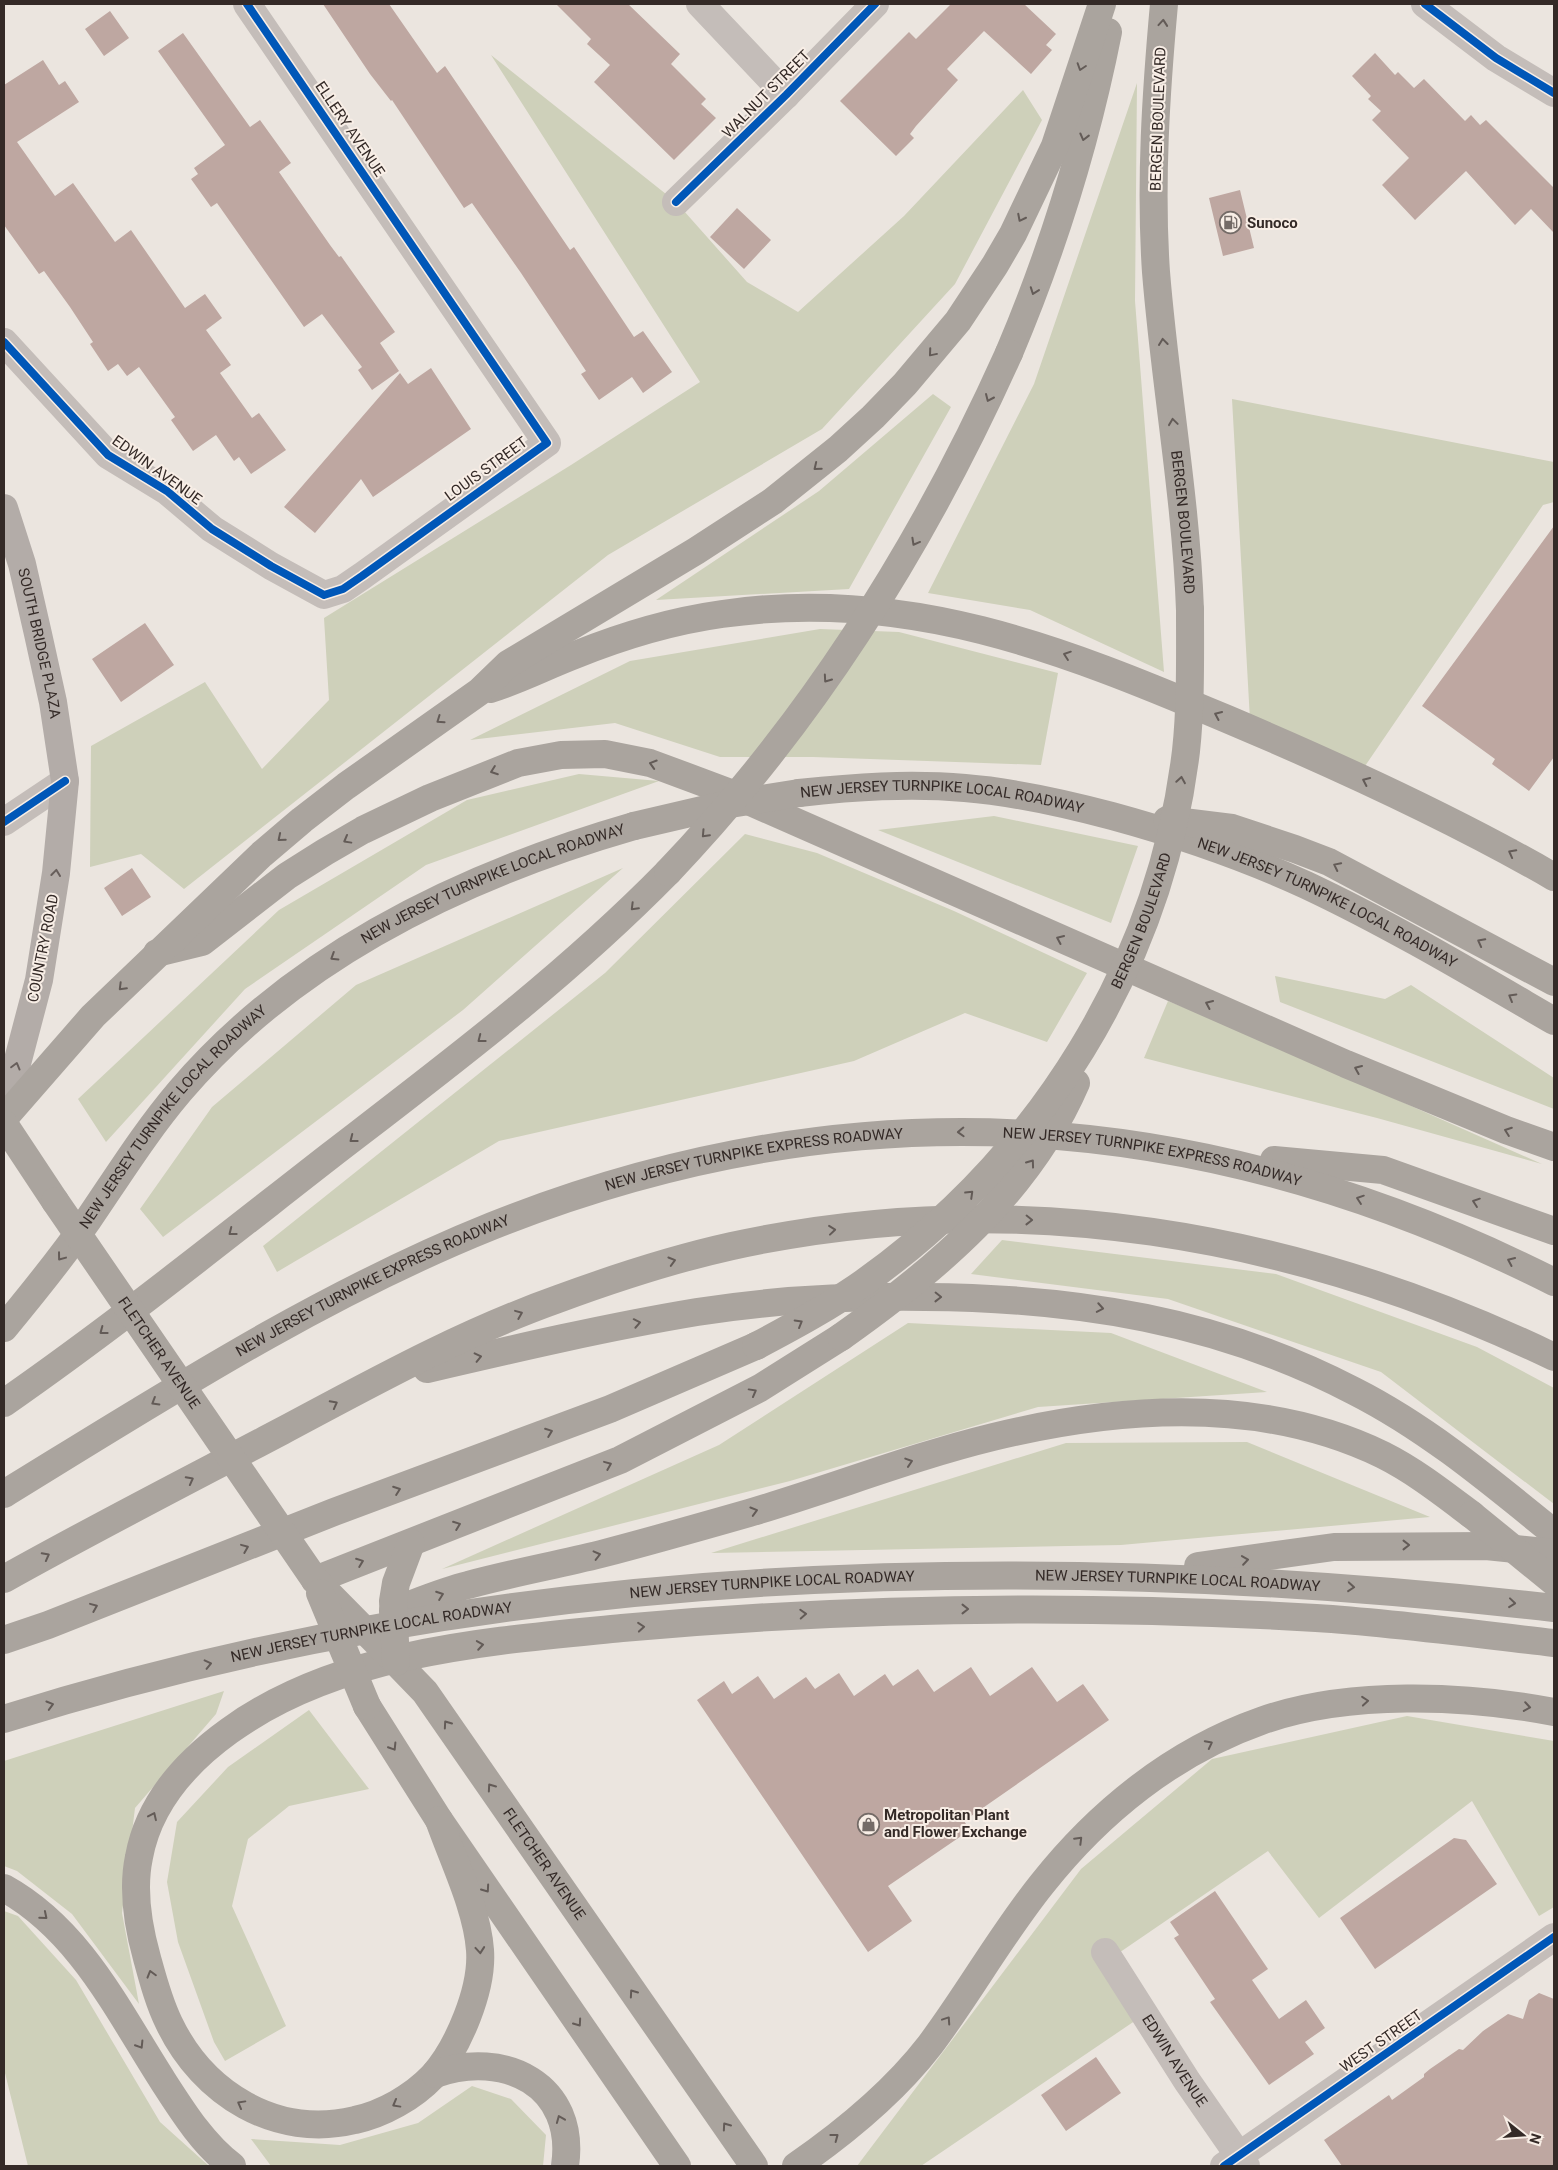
<svg xmlns="http://www.w3.org/2000/svg" width="1558" height="2170" viewBox="0 0 1558 2170" font-family="Roboto,sans-serif">
<style>
.green{fill:#ced0ba}
.building{fill:#bea7a1}
.lines{fill:none;stroke-linecap:round;stroke-linejoin:round}
.minor{stroke:#c4bdb9;stroke-width:28}
.major{stroke:#b3aca8;stroke-width:28}
.highway{stroke:#aaa49e;stroke-width:28}
.highway-bridge{stroke:#aaa49e;stroke-width:28}
.cycleway-casing{stroke:#f8eee6;stroke-width:11}
.cycleway{stroke:#0057b8;stroke-width:8}
.oneway{stroke:#635b57}
.oneway2{stroke:#675e5b}
.labels{text-anchor:middle;stroke-width:4;stroke-linejoin:round;paint-order:stroke}
.street-label{font-size:15px;fill:#342a27;stroke:#f8eee6}
.poi-label{font-size:15px;font-weight:bold;fill:#342a27;stroke:#f8eee6;text-anchor:start}
</style>
<rect width="100%" height="100%" fill="#ebe5df"/>
<path class="green" d="M491 55 676 202 747 282 798 312 904 216 1023 90 1042 120 955 284 822 429 608 555 184 889 141 854 90 867 91 746 205 682 262 769 329 700 324 618 571 465 700 382Z
M1137 83 1135 301 1164 672 1030 610 928 593 1034 384Z
M933 394 951 407 849 589 656 600 819 491Z
M1232 399 1554 462V502L1543 505 1363 769 1250 720Z
M820 629 899 632 1058 673 1041 765 813 757H720L615 723 470 740 630 661Z
M579 774 659 781 426 865 245 989 106 1142 78 1099 279 910 467 800Z
M994 816 1138 846 1111 923 878 830Z
M745 834 817 853 954 911 1087 973 1047 1042 965 1013 854 1061 499 1141 277 1272 263 1246 605 973Z
M623 868 463 1010 163 1237 140 1209 212 1107 356 985Z
M1275 976 1385 999 1411 985 1554 1078V1109L1280 1002Z
M1168 1001 1240 1030 1542 1164 1377 1118 1144 1058Z
M1002 1240 1276 1274 1477 1347 1554 1388V1504L1381 1372 1168 1299 971 1274Z
M908 1323 1111 1333 1267 1392 1038 1407 790 1481 442 1569 719 1445Z
M1247 1442 1430 1517 1121 1545 711 1553 1066 1443Z
M224 1691 216 1714 135 1808 122 1913 139 2004 72 1914 17 1871 4 1866V1761Z
M309 1710 369 1789 289 1806 248 1839 232 1906 286 2026 225 2061 214 2042 178 1942 167 1882 177 1822 228 1767Z
M1407 1716 1554 1741V1907L1539 1916 1472 1801 1319 1918 1268 1851 1110 1959 1145 2014 921 2166H857L1081 1869 1212 1759Z
M4 1911 18 1916 76 1980 160 2122 209 2166H28L4 2069Z
M472 2086 511 2099 546 2135 543 2166H271L251 2139 340 2145 418 2123Z"/>
<path class="building" d="M323 4H389L437 73 445 66 570 250 574 247 634 337 643 331 672 372 643 393 632 377 599 400 581 374 586 371 521 273 472 203 464 208 392 100 391 101 370 74Z
M556 4H628L680 54 671 64 706 99 701 104 716 118 674 160 594 82 610 65 587 44 591 39Z
M951 4H1024L1056 34 1046 45 1052 50 1031 74 984 31 947 69 958 80 916 126 910 134 914 138 896 156 840 101 909 32 916 39Z
M110 11 129 38 104 56 85 29Z
M183 33 250 127 260 120 291 163 279 172 330 245 339 257 341 256 395 332 380 343 399 371 372 390 358 370 362 367 322 314 304 327 217 203 211 207 191 179 198 174 194 168 225 145 158 51Z
M1375 53 1395 75 1398 72 1414 88 1424 79 1465 121 1471 115 1480 125 1486 120 1554 188V233L1531 209 1515 225 1466 171 1415 220 1382 185 1409 158 1372 120 1381 111 1368 99 1371 96 1352 76Z
M43 60 59 85 65 81 79 102 17 142 55 196 73 183 115 242 131 230 185 308 205 294 222 318 206 330 231 365 220 373 252 418 259 413 286 450 251 474 239 457 234 461 216 435 193 451 171 420 175 417 139 367 127 376 118 364 108 371 90 344 93 342 70 307 44 271 39 274 4 225V85Z
M1240 190 1254 248 1223 256 1209 198Z
M737 208 771 240 744 269 710 237Z
M431 368 471 429 373 497 361 479 315 533 284 507 400 373 408 384Z
M1554 526V757L1529 791 1492 764 1495 759 1422 706Z
M145 623 174 665 121 702 92 659Z
M132 868 151 897 122 916 104 888Z
M971 1667 990 1696 1032 1667 1057 1702 1083 1684 1109 1720 964 1821 970 1830 888 1886 912 1921 868 1952 697 1700 724 1681 732 1694 758 1676 774 1699 806 1677 815 1689 839 1673 854 1696 885 1674 893 1686 918 1669 934 1692Z
M1454 1838 1466 1840 1497 1884 1375 1969 1340 1918Z
M1215 1891 1268 1969 1252 1980 1279 2019 1306 2000 1325 2028 1305 2042 1314 2054 1269 2085 1210 2002 1215 1999 1174 1938 1179 1935 1170 1922Z
M1539 1993 1554 1999V2166H1342L1324 2140 1389 2095 1392 2100 1424 2077V2074L1430 2069 1459 2049 1463 2050 1483 2031 1508 2014 1523 2019 1529 2000Z
M1096 2057 1121 2093 1066 2131 1041 2095Z"/>
<g class="lines">
<g class="minor">
<path d="M700 4 786 95"/>
<path d="M1425 4 1496 58 1554 93"/>
<path d="M676 202 786 95 875 4"/>
<path d="M4 342 108 455 167 491 212 529 271 566 324 595 343 589 362 576 547 443 247 4"/>
<path d="M4 822 65 781"/>
<path id="s1" d="M1105 1952 1187 2081 1246 2166"/>
<path d="M1224 2166 1554 1937"/>
</g>
<path class="major" id="s2" d="M4 508 22 564 38 634 53 702 65 781 56 873 39 980 4 1113"/>
<g class="highway">
<path id="s3" d="M1164 4C1156 92 1150 183 1156 272 1165 385 1186 497 1190 610"/>
<path d="M1009 353C1053 249 1086 143 1108 32"/>
<path d="M490 689C520 680 546 666 575 655 622 636 672 621 722 614 906 587 1062 649 1227 719 1338 766 1450 817 1554 877"/>
<path id="s4" d="M799 793C854 787 909 783 965 788 1015 792 1063 803 1112 816 1178 834 1243 856 1306 885 1391 925 1473 974 1554 1021"/>
<path d="M1167 820 1232 828 1295 849 1329 862 1554 982"/>
<path d="M157 953 202 942 287 876 325 852 363 830 430 798 518 763 561 755 605 754 650 763 728 792 1346 1064 1506 1130 1554 1147"/>
<path d="M4 1118 93 1016 262 854 302 820 346 786 479 692 508 664 696 551 773 501 838 449 873 417 905 384 958 321 995 265 1013 234 1055 146 1102 4"/>
<path d="M4 1124 55 1201"/>
<path d="M1274 1160 1383 1170 1554 1231"/>
<path id="s5" d="M4 1328C33 1293 62 1257 88 1220 118 1176 146 1131 180 1091 297 954 464 875 634 826"/>
<path d="M427 1369C517 1348 607 1327 697 1312 773 1300 849 1296 925 1297 1076 1298 1218 1320 1354 1391 1427 1428 1490 1481 1554 1533"/>
<path d="M4 1403C116 1325 223 1239 331 1155 448 1065 564 978 668 872"/>
<path id="s6" d="M4 1494C162 1397 320 1295 492 1226 856 1081 1207 1107 1554 1282"/>
<path d="M1198 1566 1334 1547 1486 1546 1554 1553"/>
<path d="M4 1579C95 1528 189 1480 282 1431 372 1383 462 1333 558 1299 615 1278 673 1259 732 1246 1014 1184 1296 1233 1554 1357"/>
<path d="M315 1580 620 1460 760 1388 841 1337"/>
<path d="M393 1611C418 1602 443 1591 468 1585 512 1573 557 1565 601 1554 651 1541 700 1527 749 1513 831 1489 911 1457 993 1437 1121 1406 1262 1396 1383 1455 1415 1471 1444 1494 1472 1515"/>
<path d="M4 1640 48 1625 334 1512 610 1409 756 1346"/>
<path id="s7" d="M396 1662 425 1692 754 2166"/>
<path d="M367 1706 439 1820 677 2166"/>
<path id="s8" d="M4 1719C502 1561 1039 1549 1554 1608"/>
<path d="M439 1820C453 1860 477 1908 480 1950 483 1989 458 2048 433 2076 413 2097 383 2114 355 2120 276 2139 203 2094 169 2023 159 2003 153 1980 147 1958 138 1926 132 1890 139 1857 149 1802 186 1762 229 1731 339 1651 491 1641 622 1628 853 1607 1084 1604 1316 1618 1396 1623 1475 1634 1554 1643"/>
<path d="M4 1888C80 1930 118 2011 163 2081 183 2112 203 2144 232 2166"/>
<path d="M435 2074C504 2049 577 2085 565 2166"/>
<path d="M796 2166C845 2132 893 2093 930 2045 969 1993 1001 1935 1042 1884 1099 1812 1173 1752 1261 1721 1347 1690 1466 1695 1554 1712"/>
</g>
<g class="highway-bridge">
<path d="M634 826 724 805 799 793"/>
<path d="M668 872C813 720 923 545 1009 353"/>
<path id="s9" d="M55 1201 315 1580 396 1662"/>
<path d="M841 1337C936 1270 1029 1192 1076 1083"/>
<path id="s10" d="M756 1346C794 1326 831 1306 866 1281 1040 1156 1160 966 1186 751 1191 705 1190 657 1190 610"/>
<path d="M1472 1515 1554 1582"/>
<path d="M320 1593 367 1706"/>
<path d="M396 1662 393 1601 396 1583 411 1543"/>
</g>
<defs>
<path id="cycleway" d="M1425 4 1496 58 1554 93
M676 202 786 95 875 4
M4 342 108 455 167 491 212 529 271 566 324 595 343 589 362 576 547 443 247 4
M4 822 65 781
M1224 2166 1554 1937"/>
</defs>
<use href="#cycleway" class="cycleway-casing"/>
<use href="#cycleway" class="cycleway"/>
</g>
<defs><path id="oneway-chevron" d="M-2-3.5L2.5 0L-2 3.5" fill="none" stroke-width="1.6" stroke-linecap="round" stroke-linejoin="round" transform="scale(1.25)"/></defs>
<g class="oneway">
<use href="#oneway-chevron" transform="translate(1163 23) rotate(-85)"/>
<use href="#oneway-chevron" transform="translate(1081 67) rotate(108)"/>
<use href="#oneway-chevron" transform="translate(1084 137) rotate(104)"/>
<use href="#oneway-chevron" transform="translate(1021 218) rotate(117)"/>
<use href="#oneway-chevron" transform="translate(1034 291) rotate(110)"/>
<use href="#oneway-chevron" transform="translate(1163 342) rotate(-97)"/>
<use href="#oneway-chevron" transform="translate(932 353) rotate(130)"/>
<use href="#oneway-chevron" transform="translate(989 398) rotate(114)"/>
<use href="#oneway-chevron" transform="translate(1173 422) rotate(-98)"/>
<use href="#oneway-chevron" transform="translate(817 467) rotate(141)"/>
<use href="#oneway-chevron" transform="translate(915 542) rotate(119)"/>
<use href="#oneway-chevron" transform="translate(1067 655) rotate(-161)"/>
<use href="#oneway-chevron" transform="translate(827 679) rotate(125)"/>
<use href="#oneway-chevron" transform="translate(1218 715) rotate(-156)"/>
<use href="#oneway-chevron" transform="translate(440 720) rotate(145)"/>
<use href="#oneway-chevron" transform="translate(653 764) rotate(-163)"/>
<use href="#oneway-chevron" transform="translate(494 771) rotate(160)"/>
<use href="#oneway-chevron" transform="translate(1181 780) rotate(-81)"/>
<use href="#oneway-chevron" transform="translate(1366 781) rotate(-155)"/>
<use href="#oneway-chevron" transform="translate(705 834) rotate(133)"/>
<use href="#oneway-chevron" transform="translate(281 838) rotate(140)"/>
<use href="#oneway-chevron" transform="translate(347 840) rotate(151)"/>
<use href="#oneway-chevron" transform="translate(1512 853) rotate(-152)"/>
<use href="#oneway-chevron" transform="translate(1337 866) rotate(-154)"/>
<use href="#oneway-chevron" transform="translate(634 907) rotate(135)"/>
<use href="#oneway-chevron" transform="translate(1060 939) rotate(-156)"/>
<use href="#oneway-chevron" transform="translate(1481 942) rotate(-152)"/>
<use href="#oneway-chevron" transform="translate(334 957) rotate(148)"/>
<use href="#oneway-chevron" transform="translate(122 987) rotate(135)"/>
<use href="#oneway-chevron" transform="translate(1512 997) rotate(-150)"/>
<use href="#oneway-chevron" transform="translate(1209 1004) rotate(-156)"/>
<use href="#oneway-chevron" transform="translate(481 1039) rotate(142)"/>
<use href="#oneway-chevron" transform="translate(1358 1069) rotate(-157)"/>
<use href="#oneway-chevron" transform="translate(1508 1131) rotate(-160)"/>
<use href="#oneway-chevron" transform="translate(961 1132) rotate(178)"/>
<use href="#oneway-chevron" transform="translate(353 1139) rotate(142)"/>
<use href="#oneway-chevron" transform="translate(1031 1163) rotate(-54)"/>
<use href="#oneway-chevron" transform="translate(970 1194) rotate(-44)"/>
<use href="#oneway-chevron" transform="translate(1360 1199) rotate(-161)"/>
<use href="#oneway-chevron" transform="translate(1476 1202) rotate(-161)"/>
<use href="#oneway-chevron" transform="translate(1029 1220) rotate(1)"/>
<use href="#oneway-chevron" transform="translate(832 1230) rotate(-6)"/>
<use href="#oneway-chevron" transform="translate(232 1232) rotate(142)"/>
<use href="#oneway-chevron" transform="translate(61 1257) rotate(127)"/>
<use href="#oneway-chevron" transform="translate(672 1261) rotate(-16)"/>
<use href="#oneway-chevron" transform="translate(1511 1261) rotate(-156)"/>
<use href="#oneway-chevron" transform="translate(938 1297) rotate(1)"/>
<use href="#oneway-chevron" transform="translate(1100 1308) rotate(10)"/>
<use href="#oneway-chevron" transform="translate(519 1314) rotate(-22)"/>
<use href="#oneway-chevron" transform="translate(637 1323) rotate(-11)"/>
<use href="#oneway-chevron" transform="translate(799 1323) rotate(-30)"/>
<use href="#oneway-chevron" transform="translate(103 1331) rotate(143)"/>
<use href="#oneway-chevron" transform="translate(478 1357) rotate(-13)"/>
<use href="#oneway-chevron" transform="translate(753 1392) rotate(-29)"/>
<use href="#oneway-chevron" transform="translate(155 1402) rotate(149)"/>
<use href="#oneway-chevron" transform="translate(334 1404) rotate(-28)"/>
<use href="#oneway-chevron" transform="translate(549 1432) rotate(-21)"/>
<use href="#oneway-chevron" transform="translate(909 1462) rotate(-18)"/>
<use href="#oneway-chevron" transform="translate(608 1465) rotate(-22)"/>
<use href="#oneway-chevron" transform="translate(190 1480) rotate(-28)"/>
<use href="#oneway-chevron" transform="translate(397 1490) rotate(-20)"/>
<use href="#oneway-chevron" transform="translate(754 1511) rotate(-16)"/>
<use href="#oneway-chevron" transform="translate(457 1525) rotate(-21)"/>
<use href="#oneway-chevron" transform="translate(1406 1545)"/>
<use href="#oneway-chevron" transform="translate(245 1548) rotate(-22)"/>
<use href="#oneway-chevron" transform="translate(597 1555) rotate(-14)"/>
<use href="#oneway-chevron" transform="translate(46 1556) rotate(-28)"/>
<use href="#oneway-chevron" transform="translate(1245 1560) rotate(-8)"/>
<use href="#oneway-chevron" transform="translate(360 1562) rotate(-21)"/>
<use href="#oneway-chevron" transform="translate(1351 1587) rotate(5)"/>
<use href="#oneway-chevron" transform="translate(440 1595) rotate(-20)"/>
<use href="#oneway-chevron" transform="translate(1512 1603) rotate(6)"/>
<use href="#oneway-chevron" transform="translate(94 1607) rotate(-22)"/>
<use href="#oneway-chevron" transform="translate(965 1609)"/>
<use href="#oneway-chevron" transform="translate(803 1614) rotate(-3)"/>
<use href="#oneway-chevron" transform="translate(641 1627) rotate(-5)"/>
<use href="#oneway-chevron" transform="translate(480 1645) rotate(-9)"/>
<use href="#oneway-chevron" transform="translate(208 1664) rotate(-13)"/>
<use href="#oneway-chevron" transform="translate(1365 1701) rotate(-5)"/>
<use href="#oneway-chevron" transform="translate(50 1705) rotate(-16)"/>
<use href="#oneway-chevron" transform="translate(1527 1707) rotate(9)"/>
<use href="#oneway-chevron" transform="translate(447 1724) rotate(-125)"/>
<use href="#oneway-chevron" transform="translate(1209 1744) rotate(-27)"/>
<use href="#oneway-chevron" transform="translate(393 1747) rotate(58)"/>
<use href="#oneway-chevron" transform="translate(491 1787) rotate(-125)"/>
<use href="#oneway-chevron" transform="translate(153 1816) rotate(-65)"/>
<use href="#oneway-chevron" transform="translate(1079 1840) rotate(-45)"/>
<use href="#oneway-chevron" transform="translate(486 1889) rotate(55)"/>
<use href="#oneway-chevron" transform="translate(44 1916) rotate(40)"/>
<use href="#oneway-chevron" transform="translate(480 1950) rotate(85)"/>
<use href="#oneway-chevron" transform="translate(151 1974) rotate(-106)"/>
<use href="#oneway-chevron" transform="translate(633 1993) rotate(-125)"/>
<use href="#oneway-chevron" transform="translate(947 2020) rotate(-56)"/>
<use href="#oneway-chevron" transform="translate(578 2023) rotate(55)"/>
<use href="#oneway-chevron" transform="translate(140 2045) rotate(58)"/>
<use href="#oneway-chevron" transform="translate(241 2104) rotate(-151)"/>
<use href="#oneway-chevron" transform="translate(396 2104) rotate(151)"/>
<use href="#oneway-chevron" transform="translate(560 2119) rotate(-112)"/>
<use href="#oneway-chevron" transform="translate(726 2126) rotate(-125)"/>
<use href="#oneway-chevron" transform="translate(835 2137) rotate(-37)"/>
</g>
<g class="oneway2">
<use href="#oneway-chevron" transform="translate(56 873) rotate(-83)"/>
<use href="#oneway-chevron" transform="translate(16 1066) rotate(-75)"/>
</g>
<defs>
<symbol id="fuel-ring" viewBox="-11 -11 22 22"><circle r="9.5" fill="#f8eee6" stroke="#746b67" stroke-width="1.5"/><path d="M-5.5-6h7V0h2V4h1.3V-2.5L3-4.5l.8-.8L6-3V5H2.5V1h-1V6h-7ZM-4.2-4.7v3.2H.2V-4.7Z" fill="#746b67"/></symbol>
<symbol id="shop-ring" viewBox="-11 -11 22 22"><circle r="9.5" fill="#f8eee6" stroke="#746b67" stroke-width="1.5"/><path d="M-5-2.5h2.3a2.7 3.5 0 0 1 5.4 0H5L5.5 6h-11ZM-1.5-2.5h3a1.5 2.3 0 0 0-3 0Z" fill="#746b67"/></symbol>
</defs>
<g fill-rule="evenodd">
<use href="#fuel-ring" x="1218" y="210" width="25" height="25"/>
<use href="#shop-ring" x="856" y="1812" width="25" height="25"/>
</g>
<g class="labels">
<g class="street-label">
<text transform="translate(766 94) rotate(-45)" y="5">WALNUT STREET</text>
<text transform="translate(1158 119) rotate(-88)" y="5">BERGEN BOULEVARD</text>
<text transform="translate(350 129) rotate(56)" y="5">ELLERY AVENUE</text>
<text transform="translate(486 469) rotate(-36)" y="5">LOUIS STREET</text>
<text transform="translate(157 470) rotate(36)" y="5">EDWIN AVENUE</text>
<text dy="5" stroke="none"><textPath href="#s3" startOffset="520">BERGEN BOULEVARD</textPath></text>
<text dy="5" stroke="none"><textPath href="#s2" startOffset="140">SOUTH BRIDGE PLAZA</textPath></text>
<text dy="5" stroke="none"><textPath href="#s4" startOffset="144">NEW JERSEY TURNPIKE LOCAL ROADWAY</textPath></text>
<text dy="5" stroke="none"><textPath href="#s5" startOffset="676">NEW JERSEY TURNPIKE LOCAL ROADWAY</textPath></text>
<text dy="5" stroke="none"><textPath href="#s4" startOffset="549">NEW JERSEY TURNPIKE LOCAL ROADWAY</textPath></text>
<text dy="5" stroke="none"><textPath href="#s10" startOffset="589">BERGEN BOULEVARD</textPath></text>
<text transform="translate(43 948) rotate(-79)" y="5">COUNTRY ROAD</text>
<text dy="5" stroke="none"><textPath href="#s5" startOffset="271">NEW JERSEY TURNPIKE LOCAL ROADWAY</textPath></text>
<text dy="5" stroke="none"><textPath href="#s6" startOffset="1232">NEW JERSEY TURNPIKE EXPRESS ROADWAY</textPath></text>
<text dy="5" stroke="none"><textPath href="#s6" startOffset="829">NEW JERSEY TURNPIKE EXPRESS ROADWAY</textPath></text>
<text dy="5" stroke="none"><textPath href="#s6" startOffset="424">NEW JERSEY TURNPIKE EXPRESS ROADWAY</textPath></text>
<text dy="5" stroke="none"><textPath href="#s9" startOffset="184">FLETCHER AVENUE</textPath></text>
<text dy="5" stroke="none"><textPath href="#s8" startOffset="1188">NEW JERSEY TURNPIKE LOCAL ROADWAY</textPath></text>
<text dy="5" stroke="none"><textPath href="#s8" startOffset="782">NEW JERSEY TURNPIKE LOCAL ROADWAY</textPath></text>
<text dy="5" stroke="none"><textPath href="#s8" startOffset="378">NEW JERSEY TURNPIKE LOCAL ROADWAY</textPath></text>
<text dy="5" stroke="none"><textPath href="#s7" startOffset="251">FLETCHER AVENUE</textPath></text>
<text transform="translate(1381 2041) rotate(-35)" y="5">WEST STREET</text>
<text dy="5" stroke="none"><textPath href="#s1" startOffset="129">EDWIN AVENUE</textPath></text>
</g>
<g class="poi-label">
<text x="1247" y="228">Sunoco</text>
<text x="884" y="1820">Metropolitan Plant<tspan x="884" dy="17">and Flower Exchange</tspan></text>
</g>
</g>
<rect width="1558" height="2170" fill="none" stroke="#342a27" stroke-width="10"/>
<g transform="translate(1523 2135) rotate(107)" stroke="#f8eee6" stroke-width="4" paint-order="stroke">
<path d="M0-4L9 19L0 12L-9 19Z" fill="#342a27"/>
<text y="-8" font-size="14" font-weight="bold" text-anchor="middle" fill="#342a27">N</text>
</g>
</svg>
